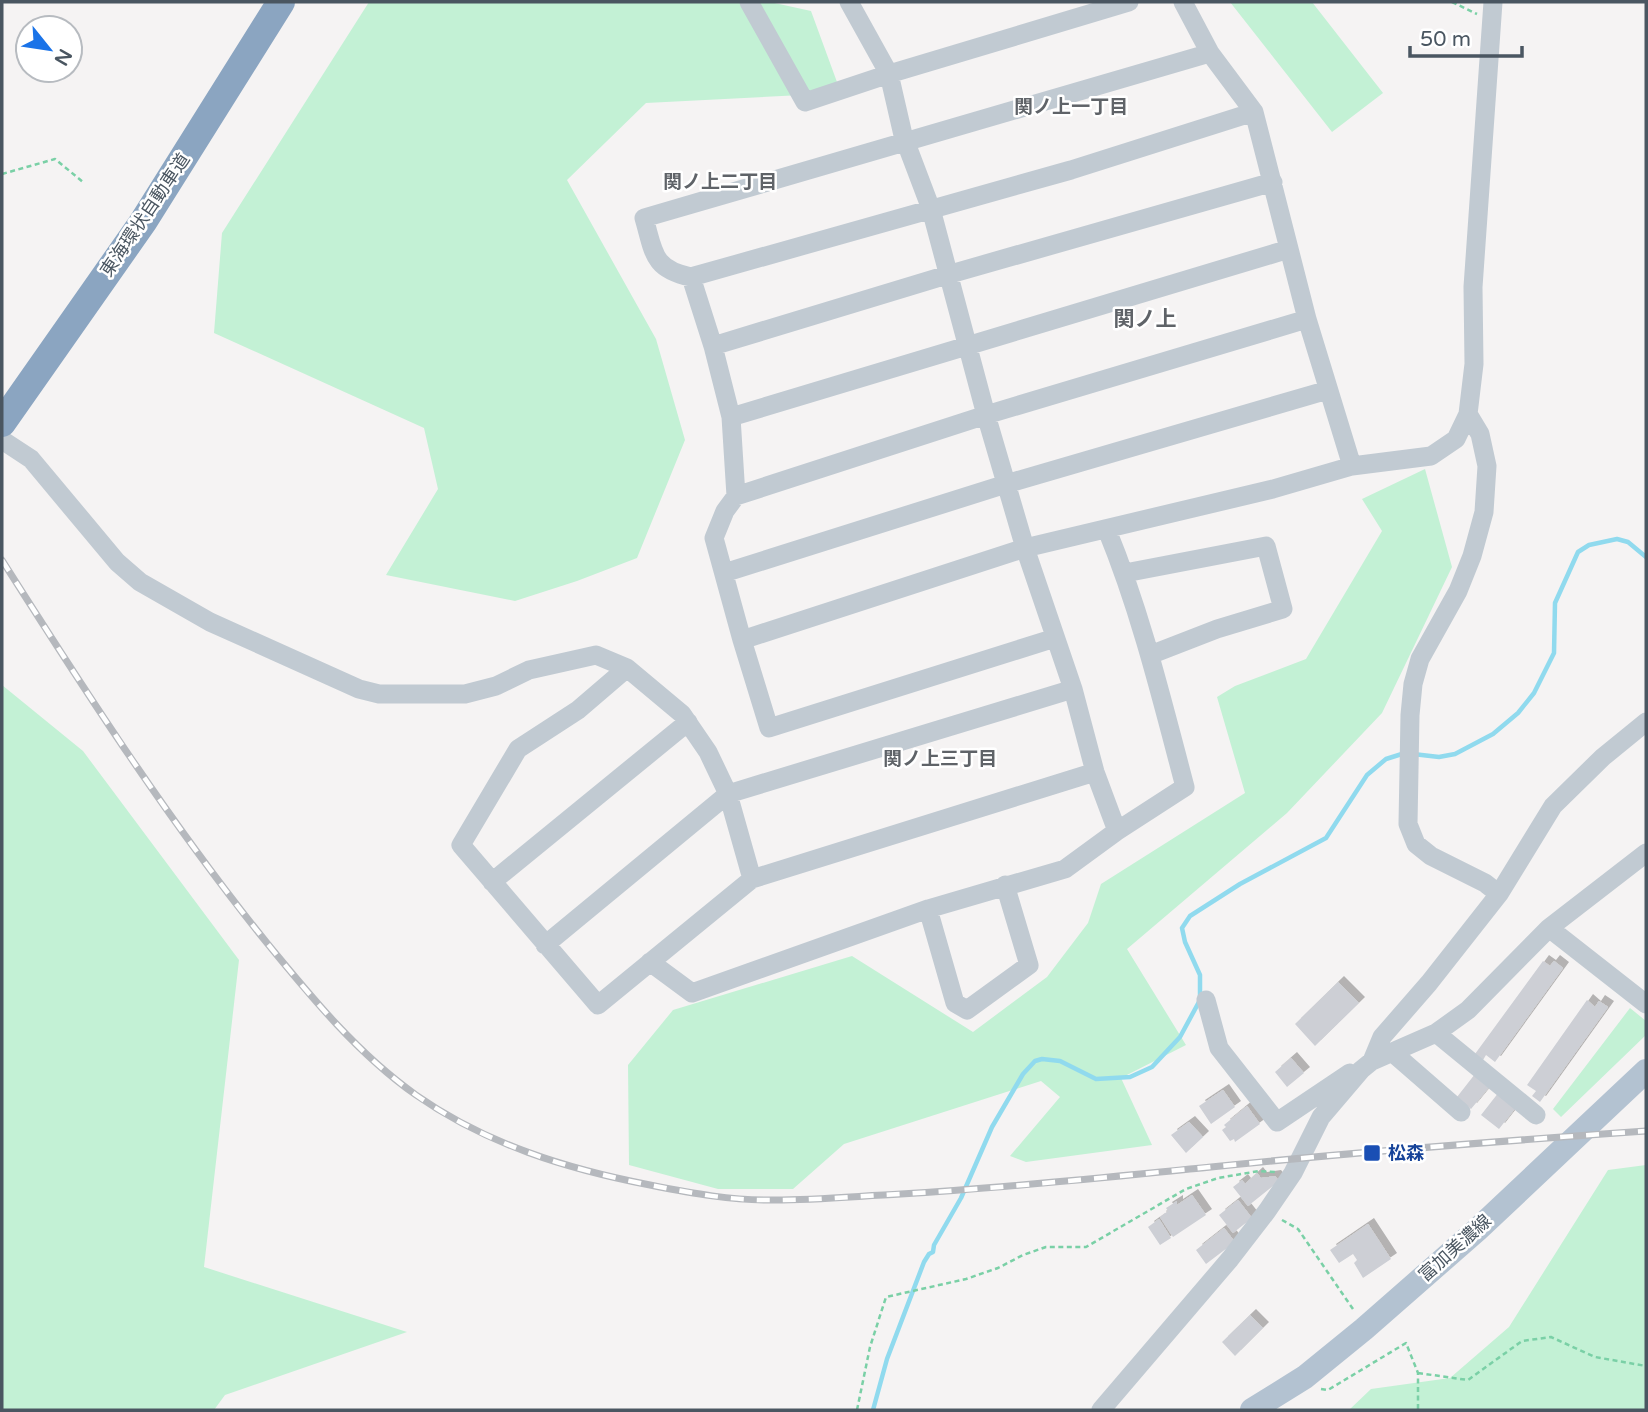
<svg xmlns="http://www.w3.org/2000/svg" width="1648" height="1412" viewBox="0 0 1648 1412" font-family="'Varela Round','Noto Sans JP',sans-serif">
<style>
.green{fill:#c3f1d5}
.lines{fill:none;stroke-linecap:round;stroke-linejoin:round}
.stream{stroke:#90daee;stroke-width:4.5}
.building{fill:#cdcfd5;filter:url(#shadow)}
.path{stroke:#7ad0a6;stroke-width:2.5;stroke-dasharray:5 3.5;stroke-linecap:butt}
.minor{stroke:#c1cad2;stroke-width:19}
.major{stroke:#b3c2d1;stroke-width:24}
.highway{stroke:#8ba5c1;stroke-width:28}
.rail-casing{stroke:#b5b8bd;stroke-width:7}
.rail{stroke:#fff;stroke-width:4.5;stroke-dasharray:13;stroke-linecap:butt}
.transit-dot{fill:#1a4fb4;stroke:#fff;stroke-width:2.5}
.labels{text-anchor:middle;stroke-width:5;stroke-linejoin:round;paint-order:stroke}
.street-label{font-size:18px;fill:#4a5661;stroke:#fff}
.transit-label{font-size:18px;font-weight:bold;fill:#164399;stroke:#fff;text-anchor:start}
.neighbourhood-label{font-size:19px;font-weight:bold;fill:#5f6368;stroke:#fff}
.quarter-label{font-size:21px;font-weight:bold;fill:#5f6368;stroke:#fff}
</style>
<defs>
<filter id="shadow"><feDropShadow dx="6" dy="-6" stdDeviation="0" flood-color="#0004"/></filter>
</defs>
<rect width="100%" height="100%" fill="#f5f3f3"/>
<path class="green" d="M369 2H770L811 11 841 93 646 103 567 180 656 339 685 440 637 558 577 581 515 601 386 575 438 489 424 428 214 333 222 233Z
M1230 2H1312L1383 93 1332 132Z
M1425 469 1452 567 1382 713 1287 813 1127 949 1186 1045 1121 1078 1152 1145 1026 1162 1010 1156 1060 1097 1041 1081 844 1144 793 1189H718L629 1165 628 1065 673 1010 852 956 973 1032 1047 977 1088 923 1101 884 1245 793 1217 697 1235 686 1306 659 1382 531 1362 499Z
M2 685 83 751 239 960 204 1267 407 1332 225 1395 214 1410H2Z
M1630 1008 1646 1021V1035L1561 1117 1553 1109Z
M1646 1165V1410H1349L1371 1389 1450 1378 1509 1327 1608 1170Z"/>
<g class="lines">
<path class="stream" d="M1413 754 1439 757 1455 754 1493 734 1518 713 1534 693 1554 653 1555 603 1578 552 1589 545 1617 539 1628 542 1646 557
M873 1410 887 1359 924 1262 929 1254 933 1252 934 1245 961 1198 992 1127 1023 1074 1035 1061 1042 1059 1060 1061 1096 1079 1130 1077 1152 1067 1180 1037 1200 1000V975L1185 942 1182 928 1190 916 1240 884 1326 838 1367 775 1386 759 1405 753"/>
</g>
<path class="building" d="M1543 961 1550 966 1554 961 1563 968 1495 1062 1486 1055 1483 1060 1475 1054Z
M1338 982 1359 1003 1315 1046 1295 1024Z
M1587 1000 1595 1007 1599 1001 1608 1007 1540 1102 1532 1096 1536 1091 1527 1085Z
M1291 1058 1304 1073 1287 1087 1275 1072Z
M1475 1074 1490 1086 1471 1109 1457 1097Z
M1223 1090 1235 1107 1211 1124 1199 1106Z
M1499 1092 1517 1106 1499 1129 1481 1115Z
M1247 1106 1260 1124 1235 1142 1234 1139 1230 1141 1222 1130 1226 1127 1224 1125Z
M1189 1122 1203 1137 1186 1153 1171 1135Z
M1257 1173 1261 1178 1275 1176 1279 1181 1248 1206 1233 1187 1242 1180 1245 1184Z
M1192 1195 1206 1215 1173 1237 1160 1217 1168 1211 1166 1208 1177 1201V1205Z
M1238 1200 1252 1218 1233 1233 1219 1215Z
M1159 1219 1171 1238 1160 1245 1148 1227Z
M1368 1224 1391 1259 1363 1278 1354 1263 1357 1260 1353 1254 1339 1263 1330 1250Z
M1224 1228 1235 1242 1206 1264 1196 1250Z
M1250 1315 1263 1328 1235 1356 1222 1342Z"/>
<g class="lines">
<path class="path" d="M1452 2 1477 14
M2 174 55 159 83 182
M1282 1220 1298 1229 1355 1312
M1418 1373 1468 1380 1522 1341 1551 1337 1595 1357 1646 1366
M1321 1389 1328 1390 1406 1343 1418 1373V1410
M857 1410 870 1347 886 1297 966 1279 998 1268 1023 1255 1046 1247H1086L1186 1189 1218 1178 1259 1171 1275 1172"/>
<path class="minor" d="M749 2 805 102 889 74 1129 2
M849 2 889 74 903 135 931 209 986 415 1025 548 1073 689 1095 772 1117 831
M1183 2 1210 53 1254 112 1307 319 1352 466
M1493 2 1473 287 1474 364 1468 414 1480 434 1487 466 1484 512 1472 556 1458 591 1420 659 1413 684 1410 715 1408 824 1416 844 1431 856 1485 883 1499 894
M691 277C652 269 654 252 644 218L1210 53
M713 346 947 275 1273 182
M731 417 1289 249
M2 440 31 459 117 562 140 582 210 622 359 689 379 694H465L496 686 529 670 596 655 627 668 682 714 708 752 728 794 752 879
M736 496 731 417 713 346 691 277 1071 170 1254 112
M724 573 1006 484 1328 390
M1125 573 1266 546 1283 609 1217 629 1150 655
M1055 638 769 728 742 640 714 538 725 511 736 496 986 415 1307 319
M742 640 1025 548 1273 489 1352 466 1431 456 1456 439 1468 414
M627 668 578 710 518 749 461 845 598 1005 752 879 1095 772
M492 882 688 722
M928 909 955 1003 967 1010 1029 965 1005 885
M1549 928 1646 1004
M545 945 728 794 1073 689
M650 962 692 993 928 909 1065 869 1117 831 1185 787C1162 700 1141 613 1107 530
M1206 1000 1219 1048 1277 1122 1350 1073
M1436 1033 1536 1115
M1392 1052 1461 1112
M1372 1061 1382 1037 1429 983 1499 894 1553 806 1603 757 1646 722
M1101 1410 1230 1259 1267 1211 1293 1173 1321 1117 1361 1070 1372 1061 1436 1033 1468 1010 1549 928 1646 853"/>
<path class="major" d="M1252 1410 1305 1377 1364 1329 1477 1230 1646 1071"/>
<path class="highway" d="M2 423 143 222 281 2"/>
<defs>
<path id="rail" d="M2 560C85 691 170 823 267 943 312 998 358 1054 416 1095 486 1144 567 1169 650 1185 691 1193 733 1201 775 1200 817 1200 859 1196 901 1194 1005 1188 1108 1177 1211 1167 1356 1152 1501 1141 1646 1131"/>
</defs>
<use href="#rail" class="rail-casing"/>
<use href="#rail" class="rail"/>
</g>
<rect class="transit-dot" x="1363" y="1144" width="18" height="18" rx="3.5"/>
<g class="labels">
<g class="street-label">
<text transform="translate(145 215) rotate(-56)" y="6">東海環状自動車道</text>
<text transform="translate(1455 1248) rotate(-42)" y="6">富加美濃線</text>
</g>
<g class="transit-label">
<text x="1388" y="1159">松森</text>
</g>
<g class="neighbourhood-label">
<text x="1071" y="113">関ノ上一丁目</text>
<text x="720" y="188">関ノ上二丁目</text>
<text x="940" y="765">関ノ上三丁目</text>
</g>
<g class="quarter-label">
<text x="1145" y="326">関ノ上</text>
</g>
</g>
<rect width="1648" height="1412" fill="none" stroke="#4a5661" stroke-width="7"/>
<g transform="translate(49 49) rotate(120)"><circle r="33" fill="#ffffff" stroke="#b7bbc0" stroke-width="2"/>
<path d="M0-5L12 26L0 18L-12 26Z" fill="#1a73e8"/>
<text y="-10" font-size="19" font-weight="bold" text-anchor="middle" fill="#4a5661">N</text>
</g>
<path d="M1410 46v10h112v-10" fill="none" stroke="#4a5661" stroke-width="3.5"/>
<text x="1420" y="46" font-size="21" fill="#4a5661" stroke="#ffffff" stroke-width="5" paint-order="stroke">50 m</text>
</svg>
